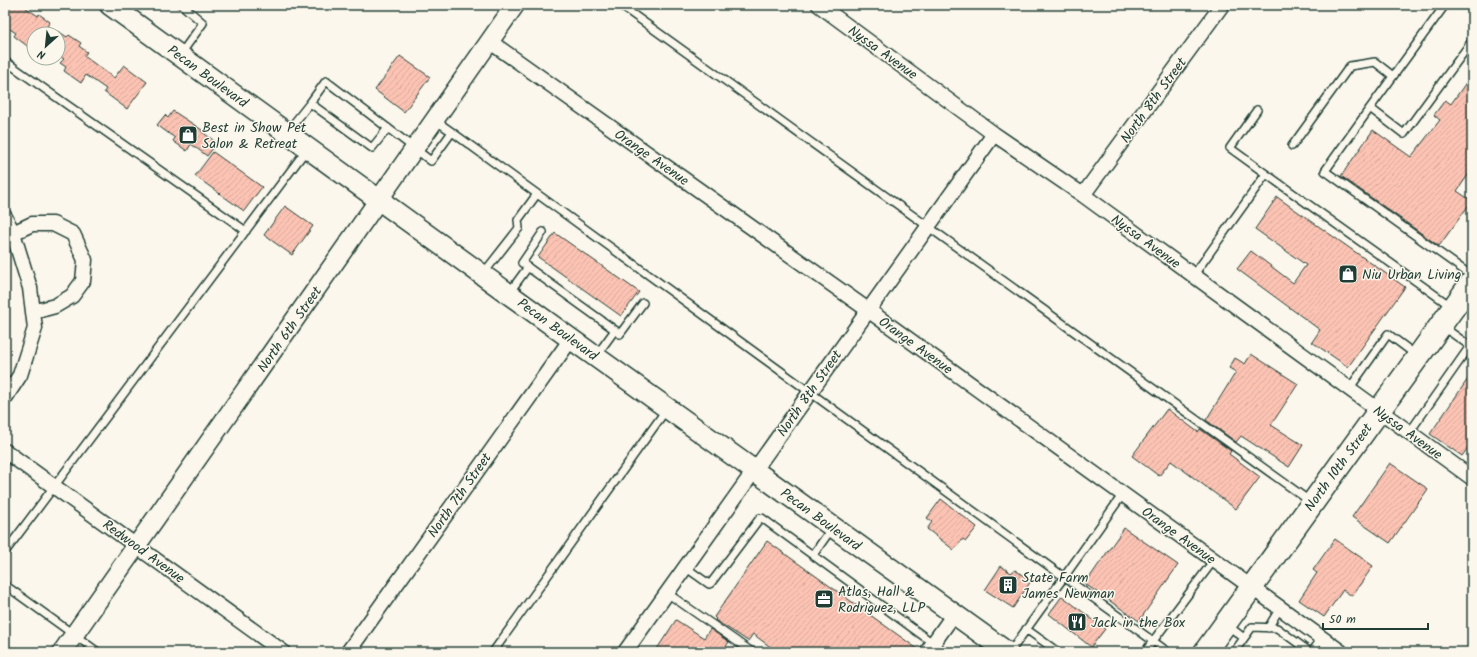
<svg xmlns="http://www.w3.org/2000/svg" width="1477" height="657" viewBox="0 0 1477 657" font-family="Kalam,sans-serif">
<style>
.building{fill:url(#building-hatch);stroke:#1f3d34}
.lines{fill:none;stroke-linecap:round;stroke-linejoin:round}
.service-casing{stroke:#1f3d34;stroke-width:10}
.minor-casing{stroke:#1f3d34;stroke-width:17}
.tertiary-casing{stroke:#1f3d34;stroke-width:21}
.secondary-casing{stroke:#1f3d34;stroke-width:23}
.primary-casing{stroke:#1f3d34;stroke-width:25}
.service{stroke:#fbf7ec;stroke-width:7}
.minor{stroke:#fbf7ec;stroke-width:14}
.tertiary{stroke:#fbf7ec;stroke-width:18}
.secondary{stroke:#fbf7ec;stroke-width:20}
.primary{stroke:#fbf7ec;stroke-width:22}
.labels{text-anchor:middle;stroke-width:3;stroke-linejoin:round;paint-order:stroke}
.street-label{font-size:14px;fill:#1f3d34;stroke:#fbf7ec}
.poi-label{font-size:14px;fill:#1f3d34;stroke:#fbf7ec;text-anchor:start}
</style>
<defs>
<pattern id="building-hatch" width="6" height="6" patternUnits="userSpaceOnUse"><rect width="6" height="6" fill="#fcc3b3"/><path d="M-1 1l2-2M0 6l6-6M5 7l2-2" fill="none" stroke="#d8a89b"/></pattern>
</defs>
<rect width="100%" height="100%" fill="#fbf7ec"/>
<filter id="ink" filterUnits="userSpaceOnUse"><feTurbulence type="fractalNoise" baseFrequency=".025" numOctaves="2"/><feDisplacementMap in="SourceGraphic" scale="8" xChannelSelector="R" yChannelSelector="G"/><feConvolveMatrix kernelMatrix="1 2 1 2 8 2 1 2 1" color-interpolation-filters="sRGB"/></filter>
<g filter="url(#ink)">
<path class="building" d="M5 5H22L38 16 39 14 50 22 42 34H34V51L14 36 16 33 5 26Z
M58 31 67 37 69 35 81 43 79 46 87 52 84 56 114 78 124 65 147 82 127 109 104 92 106 89 86 75 81 83 64 71 66 67 60 63 64 59 58 55Z
M400 56 430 77 404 112 375 90Z
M1472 74V169L1457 191 1472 201 1439 246 1341 176 1373 130 1411 157 1440 120 1434 115 1445 100 1451 104Z
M173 111 202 130 201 131 217 143 207 156 191 144 187 151 173 141 175 138 157 125 165 115 168 118Z
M213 152 262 187 244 211 195 176Z
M1277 197 1405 287 1348 367 1312 342 1320 330 1237 269 1251 251 1293 283 1306 265 1255 229Z
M285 206 313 226 292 255 264 235Z
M555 233 639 292 621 316 538 257Z
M1251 354 1298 384 1271 425 1303 445 1289 467 1241 436 1236 442 1206 420 1236 372 1229 368 1235 358 1245 364Z
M1472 373V442L1462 456 1430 434Z
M1167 409 1198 432 1200 429 1231 451 1229 454 1260 477 1236 509 1171 461 1159 476 1132 456Z
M1390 463 1428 489 1390 543 1352 517Z
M941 499 977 527 966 541 963 539 954 550 927 529 932 522 927 518Z
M1124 528 1178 565 1139 621 1085 584Z
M1335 539 1373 566 1352 596 1343 590 1324 617 1299 600 1317 573 1313 570Z
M767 541 919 650V652H777L753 634 748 641 715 620 716 619 714 617Z
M1001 566 1011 573 1015 570 1031 581 1013 608 985 590Z
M1062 596 1105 629 1091 647 1049 614Z
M676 620 704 638 710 629 729 642 722 652H655Z"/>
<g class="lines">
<defs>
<path id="service" d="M620 5 1311 502
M1445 5 1370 108 1404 134 1472 41
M180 55 203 23 182 5
M5 61 246 231
M1370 108 1325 171 1472 276
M1257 110 1230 148 1266 174
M388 128 372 148 310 103 326 81 431 161 452 132 435 120
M287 132 310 103
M452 132 1064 577 1010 652
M1292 146 1350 66 1375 62 1393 76
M543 232 522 263 615 330 620 334 643 303
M483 274 519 228 518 220 537 194
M1193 276 1266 174 1452 307
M509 293 528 267
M596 356 615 330
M1349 389 1388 334 1416 355
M1409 433 1470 346 1442 326
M1123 494 1064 577 1153 641 1145 652
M5 552 307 149
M813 555 832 528
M685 567 709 584 711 583 760 518H762L945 652
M5 585 98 652
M667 593 752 652
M1227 625 1244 638
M1268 628 1280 608
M1026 629 1058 652
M493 652 666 410
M1168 652 1153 641 1214 560
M1234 652 1252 627 1277 628 1310 652
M1312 652 1322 638"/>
<path id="minor" d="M819 5 994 134 1083 195 1472 478
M489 41 868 310 1341 652
M1083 195 1222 5
M5 217 13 233 30 288 35 328 20 375 5 398
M13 233 32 224H53L73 234 85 260 83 281 72 296 55 306 33 312
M5 451 283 652
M348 652 571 339
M625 652 994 134
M927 652 954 614"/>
<path id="tertiary" d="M62 652 515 5"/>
<path id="secondary" d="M110 5 571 339 1007 652"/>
<path id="primary" d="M1205 652 1472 282"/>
</defs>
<use href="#service" class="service-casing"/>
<use href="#minor" class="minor-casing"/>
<use href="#tertiary" class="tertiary-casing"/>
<use href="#secondary" class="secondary-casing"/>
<use href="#primary" class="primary-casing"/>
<use href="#service" class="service"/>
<use href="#minor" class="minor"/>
<use href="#tertiary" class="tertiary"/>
<use href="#secondary" class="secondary"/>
<use href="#primary" class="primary"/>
</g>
</g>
<defs>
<symbol id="shop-square" viewBox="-11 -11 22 22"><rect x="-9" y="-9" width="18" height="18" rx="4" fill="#1f3d34" stroke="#fbf7ec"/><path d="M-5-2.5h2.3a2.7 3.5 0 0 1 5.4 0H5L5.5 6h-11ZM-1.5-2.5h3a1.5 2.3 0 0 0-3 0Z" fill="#fff"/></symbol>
<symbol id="building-square" viewBox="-11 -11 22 22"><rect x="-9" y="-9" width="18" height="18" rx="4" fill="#1f3d34" stroke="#fbf7ec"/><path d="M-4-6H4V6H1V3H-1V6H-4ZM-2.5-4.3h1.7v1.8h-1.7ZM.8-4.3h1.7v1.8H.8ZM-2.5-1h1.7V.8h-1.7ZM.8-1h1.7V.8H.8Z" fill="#fff"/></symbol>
<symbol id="office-square" viewBox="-11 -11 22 22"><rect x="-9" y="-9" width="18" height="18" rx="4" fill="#1f3d34" stroke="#fbf7ec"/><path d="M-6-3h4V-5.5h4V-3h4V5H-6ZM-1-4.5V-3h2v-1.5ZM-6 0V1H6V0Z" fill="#fff"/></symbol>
<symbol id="restaurant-square" viewBox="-11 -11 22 22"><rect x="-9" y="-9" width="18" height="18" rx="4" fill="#1f3d34" stroke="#fbf7ec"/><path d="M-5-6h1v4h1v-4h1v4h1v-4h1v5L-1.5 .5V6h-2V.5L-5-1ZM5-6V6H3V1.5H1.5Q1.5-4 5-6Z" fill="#fff"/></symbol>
</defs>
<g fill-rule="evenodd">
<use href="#shop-square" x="177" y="124" width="22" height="22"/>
<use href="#shop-square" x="1337" y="263" width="22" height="22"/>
<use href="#building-square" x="997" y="574" width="22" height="22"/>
<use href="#office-square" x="813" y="588" width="22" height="22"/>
<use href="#restaurant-square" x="1066" y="611" width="22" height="22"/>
</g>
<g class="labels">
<g class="street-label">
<text transform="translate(883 52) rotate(36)" y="5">Nyssa Avenue</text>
<text transform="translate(208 76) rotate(36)" y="5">Pecan Boulevard</text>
<text transform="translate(1153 100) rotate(-54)" y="5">North 8th Street</text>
<text transform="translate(652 157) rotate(35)" y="5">Orange Avenue</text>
<text transform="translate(1146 241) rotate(36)" y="5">Nyssa Avenue</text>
<text transform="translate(289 329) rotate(-55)" y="5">North 6th Street</text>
<text transform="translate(558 329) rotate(36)" y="5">Pecan Boulevard</text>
<text transform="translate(916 345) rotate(36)" y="5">Orange Avenue</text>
<text transform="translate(809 393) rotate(-55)" y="5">North 8th Street</text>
<text transform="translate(1408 432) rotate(36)" y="5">Nyssa Avenue</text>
<text transform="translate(1338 467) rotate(-54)" y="5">North 10th Street</text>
<text transform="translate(459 495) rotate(-55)" y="5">North 7th Street</text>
<text transform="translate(821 519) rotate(36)" y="5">Pecan Boulevard</text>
<text transform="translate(1179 535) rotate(36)" y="5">Orange Avenue</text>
<text transform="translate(144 551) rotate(36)" y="5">Redwood Avenue</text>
</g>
<g class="poi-label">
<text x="202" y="132">Best in Show Pet<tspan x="202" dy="16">Salon &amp; Retreat</tspan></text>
<text x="1362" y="279">Niu Urban Living</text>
<text x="1022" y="582">State Farm<tspan x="1022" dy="16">James Newman</tspan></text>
<text x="838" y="596">Atlas, Hall &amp;<tspan x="838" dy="16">Rodriguez, LLP</tspan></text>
<text x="1091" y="627">Jack in the Box</text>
</g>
</g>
<rect width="1477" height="657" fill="none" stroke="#fbf7ec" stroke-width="20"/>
<rect x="10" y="10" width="1457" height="637" fill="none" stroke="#1f3d34" stroke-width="1.5" filter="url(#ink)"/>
<g transform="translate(46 46) rotate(207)"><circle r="19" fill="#fbf7ec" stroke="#a3ada2"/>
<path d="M0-3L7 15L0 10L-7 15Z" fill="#1f3d34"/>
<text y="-6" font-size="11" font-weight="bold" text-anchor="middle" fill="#1f3d34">N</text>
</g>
<path d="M1323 623v6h105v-6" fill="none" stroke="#1f3d34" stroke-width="2"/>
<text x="1329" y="623" font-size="12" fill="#1f3d34" stroke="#fbf7ec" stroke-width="3" paint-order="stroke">50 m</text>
</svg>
